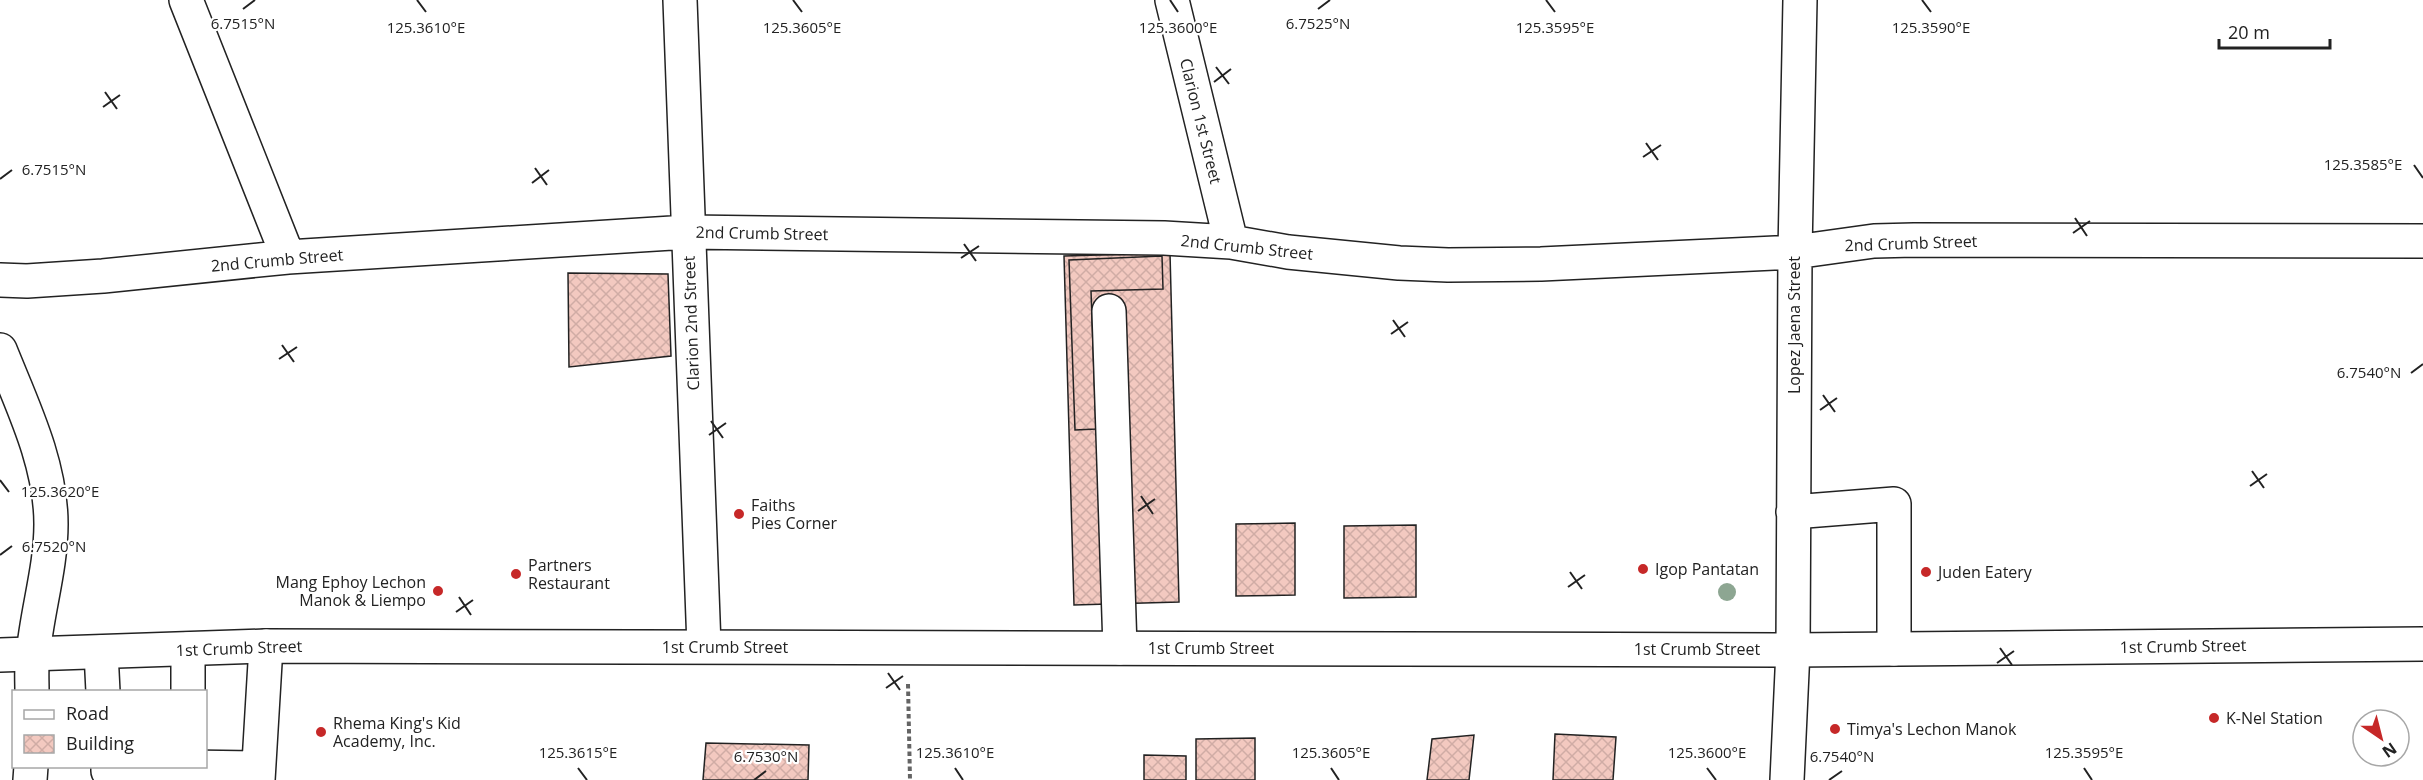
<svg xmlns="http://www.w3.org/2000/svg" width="2423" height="780" viewBox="0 0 2423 780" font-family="'Open Sans',sans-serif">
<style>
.building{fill:url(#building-cross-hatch);stroke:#222;stroke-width:1.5}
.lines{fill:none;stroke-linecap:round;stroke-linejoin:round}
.minor-casing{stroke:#222;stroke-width:36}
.major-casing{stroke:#222;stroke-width:36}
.path{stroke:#646464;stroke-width:4;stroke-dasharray:4.5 3;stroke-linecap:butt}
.minor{stroke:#fff;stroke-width:33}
.major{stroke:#fff;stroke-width:33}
.tree{fill:#8da692}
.ticks{fill:none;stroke:#222;stroke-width:2}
.poi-dot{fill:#c62828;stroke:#fff;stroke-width:2}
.labels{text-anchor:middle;stroke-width:4.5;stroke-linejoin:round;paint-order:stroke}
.street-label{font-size:16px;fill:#222;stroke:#fff}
.poi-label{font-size:16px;fill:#222;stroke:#fff;text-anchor:start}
.ticks-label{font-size:15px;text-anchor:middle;fill:#222;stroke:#fff;stroke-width:4.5;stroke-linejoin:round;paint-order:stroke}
</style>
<defs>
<pattern id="building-cross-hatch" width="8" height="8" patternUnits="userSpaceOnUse" patternTransform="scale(1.5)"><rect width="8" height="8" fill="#f3c9c0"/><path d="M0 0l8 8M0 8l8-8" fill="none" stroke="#d0aca5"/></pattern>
</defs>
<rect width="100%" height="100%" fill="#fff"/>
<path class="building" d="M1170 253 1179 602 1074 605 1064 256Z
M1162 256 1163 289 1091 291 1096 429 1075 430 1069 260Z
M568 273 668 274 671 356 569 367Z
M1295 523V595L1236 596V524Z
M1416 525V597L1344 598V526Z
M1555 734 1616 737 1613 780H1553Z
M1474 735 1469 780H1427L1432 739Z
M1255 738V780H1196V739Z
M706 743 809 745 808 780H703Z
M1144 755 1186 756V780H1144Z"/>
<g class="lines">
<defs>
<path id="minor" d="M186 0 288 257
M680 0 704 646
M1172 0 1231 242
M0 280 27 281 103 276 288 257 688 232 1164 238 1231 242 1288 252 1399 263 1448 265 1541 264 1795 252 1874 241 1914 240 2423 241
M1109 311 1120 648
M0 350C22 405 51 463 51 524 51 568 37 611 33 655 31 667 32 679 32 692
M1793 512 1894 504V649
M101 652 103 692
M188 692V649
M108 766V771L187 766
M187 767 258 768
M30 780 31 766
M258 780 266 646
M1787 780 1793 650 1795 252 1800 0"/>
<path id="major" d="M0 655 266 646 1793 650 2423 644"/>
</defs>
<use href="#minor" class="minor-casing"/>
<use href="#major" class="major-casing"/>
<path class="path" d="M908 684 910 780"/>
<use href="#minor" class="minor"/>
<use href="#major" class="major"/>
</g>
<circle class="tree" cx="1727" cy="592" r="9"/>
<path class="ticks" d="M417 0 426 12M793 0 802 12M1170 0 1178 12M1546 0 1555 12M1922 0 1931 12M243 9 255 0M1318 9 1330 0M1216 67 1229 84M1214 82 1231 69M105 92 117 109M103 107 120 95M1646 143 1658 160M1643 157 1661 145M2414 165 2423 178M535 168 547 185M0 179 12 170M532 183 549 170M2075 218 2087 236M2073 233 2090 221M964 244 976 261M961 258 979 246M1393 320 1405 337M1391 334 1408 322M282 345 294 362M279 359 297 347M2411 373 2423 364M1823 395 1835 412M1820 410 1837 398M711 421 723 438M709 435 726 423M2252 471 2264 488M0 480 9 492M2250 486 2267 474M1141 496 1153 514M1138 511 1155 499M0 555 12 546M1570 572 1582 589M1568 587 1585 575M459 597 471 615M456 612 473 600M2000 648 2012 665M1997 663 2014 651M888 673 900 690M886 688 903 676M578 768 587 780M955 768 963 780M1331 768 1339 780M1707 768 1716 780M2084 768 2092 780M754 780 766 771M1829 780 1842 771"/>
<g class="poi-dot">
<circle cx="739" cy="514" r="6"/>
<circle cx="1643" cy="569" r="6"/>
<circle cx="1926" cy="572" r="6"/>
<circle cx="516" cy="574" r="6"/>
<circle cx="438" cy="591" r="6"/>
<circle cx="2214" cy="718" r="6"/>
<circle cx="1835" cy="729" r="6"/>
<circle cx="321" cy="732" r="6"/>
</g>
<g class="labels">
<g class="street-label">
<text transform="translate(1201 121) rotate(76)" y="6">Clarion 1st Street</text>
<text transform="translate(762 233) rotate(1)" y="6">2nd Crumb Street</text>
<text transform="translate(1911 243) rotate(-2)" y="6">2nd Crumb Street</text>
<text transform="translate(1247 247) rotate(6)" y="6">2nd Crumb Street</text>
<text transform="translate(277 260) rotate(-5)" y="6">2nd Crumb Street</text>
<text transform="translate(691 323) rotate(-92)" y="6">Clarion 2nd Street</text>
<text transform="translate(1794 325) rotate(-90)" y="6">Lopez Jaena Street</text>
<text transform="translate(2183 646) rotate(-1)" y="6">1st Crumb Street</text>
<text x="725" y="653">1st Crumb Street</text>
<text transform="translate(239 648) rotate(-2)" y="6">1st Crumb Street</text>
<text x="1211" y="654">1st Crumb Street</text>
<text x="1697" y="655">1st Crumb Street</text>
</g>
<g class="poi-label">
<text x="751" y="511">Faiths<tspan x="751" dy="18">Pies Corner</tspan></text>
<text x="528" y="571">Partners<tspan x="528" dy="18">Restaurant</tspan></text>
<text x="1655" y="575">Igop Pantatan</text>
<text x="1938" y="578">Juden Eatery</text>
<text x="426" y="588" text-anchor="end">Mang Ephoy Lechon<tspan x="426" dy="18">Manok &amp; Liempo</tspan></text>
<text x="2226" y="724">K-Nel Station</text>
<text x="333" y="729">Rhema King's Kid<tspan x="333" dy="18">Academy, Inc.</tspan></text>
<text x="1847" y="735">Timya's Lechon Manok</text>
</g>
</g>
<g class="ticks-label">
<text x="243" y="29">6.7515°N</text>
<text x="1318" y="29">6.7525°N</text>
<text x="426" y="33">125.3610°E</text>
<text x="802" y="33">125.3605°E</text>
<text x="1178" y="33">125.3600°E</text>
<text x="1555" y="33">125.3595°E</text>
<text x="1931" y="33">125.3590°E</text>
<text x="2363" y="170">125.3585°E</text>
<text x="54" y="175">6.7515°N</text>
<text x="2369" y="378">6.7540°N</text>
<text x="60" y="497">125.3620°E</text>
<text x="54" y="552">6.7520°N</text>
<text x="578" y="758">125.3615°E</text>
<text x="955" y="758">125.3610°E</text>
<text x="1331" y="758">125.3605°E</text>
<text x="1707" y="758">125.3600°E</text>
<text x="2084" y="758">125.3595°E</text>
<text x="766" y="762">6.7530°N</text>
<text x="1842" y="762">6.7540°N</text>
</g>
<rect x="12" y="690" width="195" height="78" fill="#ffffff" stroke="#a7a7a7" stroke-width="1.5"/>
<rect x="24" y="710" width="30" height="9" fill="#ffffff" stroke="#a7a7a7" stroke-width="1.5"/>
<text x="66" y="720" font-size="18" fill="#222222">Road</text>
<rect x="24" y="735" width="30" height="18" fill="url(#building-cross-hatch)" stroke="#a7a7a7" stroke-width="1.5"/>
<text x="66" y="750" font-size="18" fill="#222222">Building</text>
<g transform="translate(2381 738) rotate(145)"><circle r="28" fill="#ffffff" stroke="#a7a7a7" stroke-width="1.5"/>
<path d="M0-4.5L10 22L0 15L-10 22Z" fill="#c62828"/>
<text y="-9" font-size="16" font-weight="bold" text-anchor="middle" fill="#222222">N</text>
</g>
<path d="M2219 39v9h111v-9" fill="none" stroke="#222222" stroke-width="3"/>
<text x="2228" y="39" font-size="18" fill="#222222" stroke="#ffffff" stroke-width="4.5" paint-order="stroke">20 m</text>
</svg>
